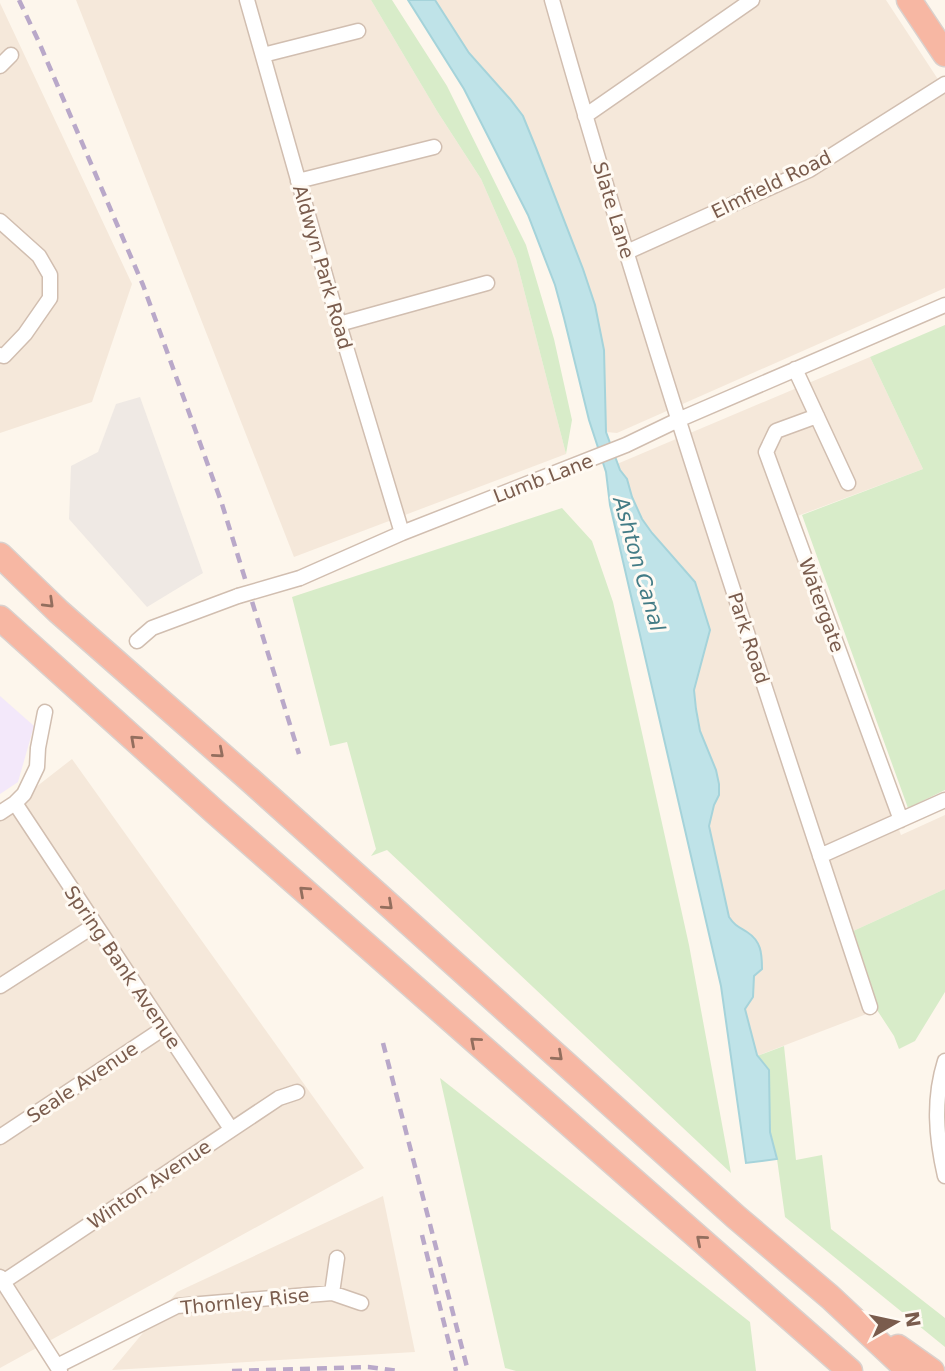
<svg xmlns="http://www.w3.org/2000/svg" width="945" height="1371" viewBox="0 0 945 1371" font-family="'DejaVu Sans',sans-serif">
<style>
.residential{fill:#f5e8da}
.industrial{fill:#efe9e4}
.education{fill:#f3e8fa}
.green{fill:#d8ecc9}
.water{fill:#bfe3e8;stroke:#a5d3da;stroke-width:2}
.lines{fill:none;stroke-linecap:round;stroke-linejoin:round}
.street-casing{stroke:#d1beb0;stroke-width:17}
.highway-casing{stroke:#dad1cd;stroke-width:27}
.street{stroke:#fff;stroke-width:14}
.highway{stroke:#f7b7a3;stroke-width:24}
.rail{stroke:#b9a8c9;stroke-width:4.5;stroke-dasharray:10 7;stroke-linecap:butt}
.street-bridge-casing{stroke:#d1beb0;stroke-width:17;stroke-linecap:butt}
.street-bridge{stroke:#fff;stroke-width:14}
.oneway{stroke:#936e5e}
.labels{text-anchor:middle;stroke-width:6;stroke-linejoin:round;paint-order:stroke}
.street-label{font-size:19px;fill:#7a5c4d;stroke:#fffaf3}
.water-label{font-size:21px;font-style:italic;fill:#437c86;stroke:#fffaf3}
</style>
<rect width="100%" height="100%" fill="#fdf6ec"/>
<path class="residential" d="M76 0H371L437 111 481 179 516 259 566 454 294 557Z
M435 0H886L945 90V288L617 433 606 432 604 350 595 305 583 269 536 148 523 116 510 99 469 53Z
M0 3 132 284 92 402 0 433Z
M870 357 923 469 784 521 901 835 945 815V889L851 932 877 1010 757 1056 745 1009 754 988V976L747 933 735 926 729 917 709 826 714 805 719 795 700 731 694 690 710 630 671 555 642 519 632 497 627 479 620 471 617 464Z
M72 759 364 1168 0 1368V815Z
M383 1196 415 1352 112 1370 177 1292Z"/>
<path class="industrial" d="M140 397 203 573 147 607 69 519 71 466 98 452 116 404Z"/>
<path class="education" d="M0 696 34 726 18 782 0 794Z"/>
<path class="green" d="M371 0H392L447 86 526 245 554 339 572 420 566 454 516 259 481 179 437 111Z
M945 325V790L908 808 802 515 923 469 870 357Z
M562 508 592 541 613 602 689 945 731 1173 387 850 371 856 376 849 347 742 330 746 292 597Z
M945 889V992L915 1041 899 1049 894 1036 877 1010 851 932Z
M784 1046 796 1160 822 1155 831 1229 945 1318V1347L785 1217 777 1159 770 1132 769 1108 762 1062 757 1056Z
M440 1078 750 1322 756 1371H516L505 1368Z"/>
<path class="water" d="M408 0H435L469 53 510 99 523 116 536 148 583 269 595 305 604 350 606 432 620 470 627 479 632 497 642 519 652 533 695 582 710 630 694 690 696 709 700 731 716 770 719 784V795L714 805 709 826 729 917C735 926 739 927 747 932 761 941 762 953 762 969L754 976 753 997 745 1009 757 1055 769 1070 770 1132 777 1159 746 1163 721 986 610 505 606 472 589 420 564 318 555 285 528 215 464 89Z"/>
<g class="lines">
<defs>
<path id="street" d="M247 0 339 324 402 533
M552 0C648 339 760 673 870 1007
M263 55 358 31
M0 66 11 55
M585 116 752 0
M298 181 434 147
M0 221 39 256 50 275V298L25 334 4 356 0 355
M627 252 809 170 945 84
M339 324 487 283
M795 369 848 483
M817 416 776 431 766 452 901 820
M300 578 402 533 626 445 678 420 945 305
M137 641 152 628 238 596
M15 803 231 1129
M0 813 15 803 24 794 37 767 38 748 45 712
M820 856 945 800
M0 986 95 925
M945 1061C933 1099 936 1137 945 1176
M0 1137 164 1028
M0 1277 60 1371
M3 1282 279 1098 297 1092
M332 1293 337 1258
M57 1366 177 1306 332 1293 361 1303"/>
<path id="highway" d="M909 0 945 54
M0 555 58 611 249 779 736 1217 830 1297 909 1371
M0 618 215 812 850 1371
M898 1347 932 1371"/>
</defs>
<use href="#street" class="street-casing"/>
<use href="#highway" class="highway-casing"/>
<use href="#street" class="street"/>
<use href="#highway" class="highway"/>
<path class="rail" d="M19 0 38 40 143 285 222 504 299 754
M383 1043 468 1371
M422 1235 456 1371
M232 1371 368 1367 398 1371"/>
<defs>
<path id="street-bridge" d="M238 596 300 578"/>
</defs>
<use href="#street-bridge" class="street-bridge-casing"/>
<use href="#street-bridge" class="street-bridge"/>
</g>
<defs><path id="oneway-chevron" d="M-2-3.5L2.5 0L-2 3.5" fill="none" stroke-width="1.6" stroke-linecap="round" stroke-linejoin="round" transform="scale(1.75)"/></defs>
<g class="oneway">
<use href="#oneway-chevron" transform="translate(49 603) rotate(44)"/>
<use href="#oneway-chevron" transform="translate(135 740) rotate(-138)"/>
<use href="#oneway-chevron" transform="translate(219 753) rotate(41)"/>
<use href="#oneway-chevron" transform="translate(304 891) rotate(-138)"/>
<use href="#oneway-chevron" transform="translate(388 905) rotate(42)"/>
<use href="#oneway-chevron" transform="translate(475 1042) rotate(-139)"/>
<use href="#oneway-chevron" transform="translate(558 1056) rotate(42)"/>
<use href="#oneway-chevron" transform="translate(701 1240) rotate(-139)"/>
</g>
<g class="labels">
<g class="street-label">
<text transform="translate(771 184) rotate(-26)" y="7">Elmfield Road</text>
<text transform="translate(614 210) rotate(73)" y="7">Slate Lane</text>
<text transform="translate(323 267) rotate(74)" y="7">Aldwyn Park Road</text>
<text transform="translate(543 478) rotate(-21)" y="7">Lumb Lane</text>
<text transform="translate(822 605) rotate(70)" y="7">Watergate</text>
<text transform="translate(749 638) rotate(72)" y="7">Park Road</text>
<text transform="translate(123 967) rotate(56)" y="7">Spring Bank Avenue</text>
<text transform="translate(82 1082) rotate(-34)" y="7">Seale Avenue</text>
<text transform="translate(149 1184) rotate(-34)" y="7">Winton Avenue</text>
<text transform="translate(245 1301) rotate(-6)" y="7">Thornley Rise</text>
</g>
<g class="water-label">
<text transform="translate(639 564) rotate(74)" y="7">Ashton Canal</text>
</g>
</g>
<g transform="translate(896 1322) rotate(81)" stroke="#fffaf3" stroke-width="5" paint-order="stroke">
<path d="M0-5L12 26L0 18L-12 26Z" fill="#7a5c4d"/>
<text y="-10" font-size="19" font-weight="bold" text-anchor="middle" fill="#7a5c4d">N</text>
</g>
</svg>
